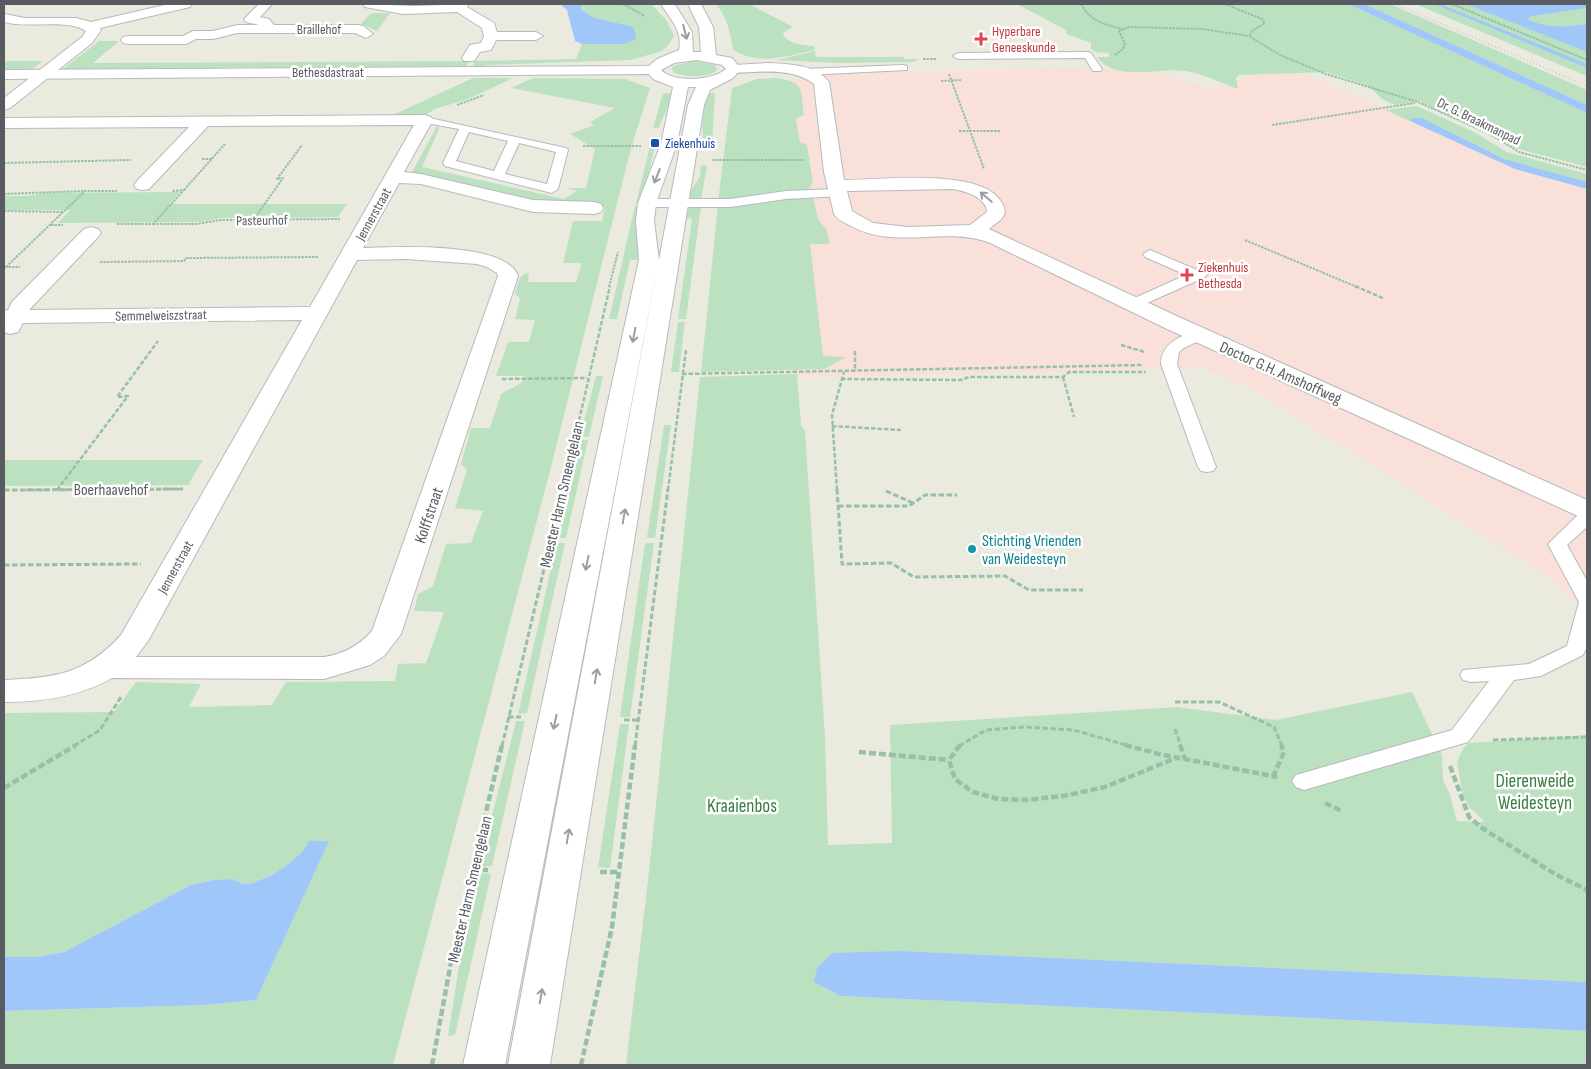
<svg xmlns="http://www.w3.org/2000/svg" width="1591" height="1069" viewBox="0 0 1591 1069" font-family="'Sofia Sans Condensed',sans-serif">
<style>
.medical{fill:#f9e1da}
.green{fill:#bce1c1}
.water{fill:#a0c7fa}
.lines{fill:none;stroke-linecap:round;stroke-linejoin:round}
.stream{fill:#a0c7fa;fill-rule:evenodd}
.lane-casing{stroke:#b7b9be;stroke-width:2}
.street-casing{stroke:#b7b9be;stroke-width:2}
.secondary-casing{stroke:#b8bac1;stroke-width:2}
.path-far3{stroke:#96c1a8;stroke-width:2;stroke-dasharray:2.5 1;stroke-linecap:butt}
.path-far2{stroke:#96c1a8;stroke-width:2.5;stroke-dasharray:4.5 2;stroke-linecap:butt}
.path-far1{stroke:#96c1a8;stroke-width:3;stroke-dasharray:5.5 2.5;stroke-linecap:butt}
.path{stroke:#96c1a8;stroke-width:4.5;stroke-dasharray:7 3;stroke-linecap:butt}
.lane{fill:#fff;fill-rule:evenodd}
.street{fill:#fff;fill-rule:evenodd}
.secondary{fill:#fff;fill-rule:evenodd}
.rail{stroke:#b2b3b3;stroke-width:2;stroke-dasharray:0.5 3;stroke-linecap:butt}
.oneway{stroke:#9b9da0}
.health-dot{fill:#e0444e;stroke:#fff;stroke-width:2}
.transit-dot{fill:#1a4fb4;stroke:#fff;stroke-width:2}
.culture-dot{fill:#0f9aa8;stroke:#fff;stroke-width:2}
.labels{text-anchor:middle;stroke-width:5;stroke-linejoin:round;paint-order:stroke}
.far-street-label{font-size:14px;fill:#585b60;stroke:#fff}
.far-health-label{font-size:14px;fill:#be3a42;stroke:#fff;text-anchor:start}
.far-transit-label{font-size:14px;fill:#164399;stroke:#fff;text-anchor:start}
.street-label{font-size:16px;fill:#585b60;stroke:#fff}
.culture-label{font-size:16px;fill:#0d838f;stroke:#fff;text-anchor:start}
.near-park-label{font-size:19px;fill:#387f44;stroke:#fff}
</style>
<rect width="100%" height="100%" fill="#ebeadf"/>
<path class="medical" d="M1281 64 1440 132 1587 181V613L1545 575 1252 389 1204 368 788 378 782 83 824 72 1143 68 1213 90Z"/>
<path class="green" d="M581 4H651L667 21 674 36 667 47 659 52 630 60 488 65 472 67 475 61 576 59 582 44H624L631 26 595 18 581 10Z
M716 4H749L793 27 784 32 783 35C790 45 804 45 814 46L815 50C787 56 759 66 733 50 730 32 728 19 716 4Z
M1017 4H1348L1587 113V167L1515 148 1497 136 1441 112 1420 101 1395 105 1382 99 1369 86 1326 72 1239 75 1236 78 1238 89C1222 83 1204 74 1186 71 1159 67 1116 83 1097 57H1110L1108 53 1096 52 1091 49V43L1066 34V30Z
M1364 4H1390L1587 90V105Z
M1415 4H1587V76Z
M376 13H390L377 31 361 24 370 14Z
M99 41H119L93 63 470 61 466 66 63 69Z
M815 51 816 57H904V59H920L912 62 836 63 777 60Z
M4 61H43L32 69H4Z
M694 61 715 65 717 69 715 72C701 78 688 77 674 73L672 69 673 66Z
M473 78H513L468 99 435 109 425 115H393Z
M533 78 625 79 650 88 631 148 551 467 393 1065H4V1011L206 1005 256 1000 328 842 309 841 302 852 287 865 272 875 253 883 243 884 233 879 215 880 191 885 64 952 36 957H4V713L114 712 136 682 201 684 189 707 272 705 286 682 395 681 398 664 426 663 444 612 414 611 418 594 433 586 446 544 471 543 483 511 455 508 467 470 461 464 471 428H490L501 394 521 383 525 376H496L508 342H529L535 320 515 319 520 298 515 294C518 284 518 274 529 273L528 282H576L582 263H563L573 221H602L605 207 532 204 411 174 437 126 439 129 422 167 564 199 577 191 566 188H586L595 149 570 134 594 125 590 122 615 108 511 88Z
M775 78C805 82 800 88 804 115L796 119 800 142 807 145 813 183 806 192 718 202 732 88 757 79Z
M665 93H675C670 106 662 116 659 128H653L662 96Z
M707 93H715L712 143H703L702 112Z
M1417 106 1474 132 1507 152 1587 174V182L1504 159 1422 119 1412 118 1410 121 1385 110Z
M650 146H655L642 203H636Z
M701 165 707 166 701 200 686 199 700 176Z
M180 192 169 204H347L338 217 220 218 201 222 58 223 70 210H4V196H28L45 193Z
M813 196 818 219 826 229 830 244H810L823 356 846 357 825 369 701 372 718 205Z
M635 206H642L641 260H630L617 319H609Z
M701 206 686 319H678L692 219 684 218V211L689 208Z
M678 322H685L679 372H671Z
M797 374 801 425 805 431 825 737 828 845 892 843 890 725 1177 707 1276 720 1412 692 1442 755 1443 780 1450 795 1457 821 1485 822 1469 807 1462 792 1457 762 1463 748 1469 743 1587 735V982L901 951 814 982 840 996 1587 1031V1065H626L649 872 700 377Z
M596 376H603L589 437 580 436Z
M664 425H671L655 538H647Z
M581 440H588L566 538H558Z
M4 460H203L188 485 4 486Z
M557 543H565L527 713 518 714Z
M645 543H654L630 717H620Z
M516 721H525L492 866 479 867Z
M620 724H629L610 868 598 867Z
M479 873 491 874 455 1035 448 1036 462 947Z"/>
<path class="water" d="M560 4H581V10L595 18 631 26 634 28 636 39 624 44H582L575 41 567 10Z
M1348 4H1364L1587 105V113Z
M1466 4H1587V8L1531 16 1527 19C1547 29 1566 27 1587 24V52Z
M1412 118H1422L1504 159 1587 182V189L1515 169 1410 121Z
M309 841H329L256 1000 206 1005 4 1011V957H36L64 952 191 885 215 880 233 879 243 884 253 883 272 875 287 865 302 852Z
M901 951 1587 982V1031L840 996 814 982 817 968 832 953Z"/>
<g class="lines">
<path class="stream" d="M1434 4H1440L1587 64V68Z"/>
<defs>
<path id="lane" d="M1088 52 1091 53 1102 69 1101 71H1093L1085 58 958 59 953 56 958 53Z
M903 65 907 66V70L805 75 800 72 805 69Z
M425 117 566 148 568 150 558 189 552 193 445 166 443 163 459 129 421 122 419 120 421 118ZM469 132 508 141 494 171 456 161ZM519 143 556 152 547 184 505 174Z
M837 189 841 190 843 193 841 196 786 199 730 207H647L641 203 647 199H730L786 191Z
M1150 250 1197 270 1203 268 1210 272 1203 278 1138 307H1128L1126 304 1128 301 1186 275 1145 257 1143 254Z
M1199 330 1204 332 1207 335C1200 343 1187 344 1179 352L1177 364 1216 467 1213 471 1207 472 1201 471 1198 467 1161 364C1161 343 1182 335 1199 330Z
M1587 511V527L1567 545 1587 581V647L1583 655 1541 676 1514 680 1468 742 1304 790 1296 787 1292 781 1296 775 1452 730 1489 681 1471 682 1463 680 1460 675 1463 670 1529 664 1567 646 1579 602 1548 544 1580 513Z"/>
<path id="street" d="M169 4H192L190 7 100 28 101 30 92 43 10 108 4 110V98L82 37 86 31C66 18 28 29 4 22V14L25 18H76L91 22Z
M259 4H272L260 17 269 19 274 25H358L363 26 373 34 366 38 355 33H237L213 39H196L186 44H128L123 43 121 40 123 37 128 36H183L193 31H213L237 25H259L246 22 244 19Z
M363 4 415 6 468 4 467 7 494 23 497 32H536L543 36 536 40H496L491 50 480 52 474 61H464L462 58 470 45 481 43 484 36 482 28 457 12 403 14 365 7Z
M767 63C787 64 816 64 829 82L844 180C880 180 978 168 1000 200 1011 216 1001 219 989 229L1181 318 1587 500V518L1578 516 1165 328 988 242C943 226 894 251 849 225 843 222 837 219 834 214L824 172 814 84C792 67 759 72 734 73L729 72 727 69 729 66 734 65ZM953 189C965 191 986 197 987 212L970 225 908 227 873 223 852 211 847 191Z
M425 115 431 117 433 120 404 172 421 174 533 200 594 202 601 204 603 208 601 212 594 214 533 212 421 184 399 183 363 248C395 247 506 241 518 276L401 634 384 656 370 665 324 679 112 678C79 697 41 702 4 702V680C54 678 86 674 121 635L302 320 23 323 18 332 10 334 4 332V311L8 310 12 302 84 229 91 227 98 229 101 233 98 237 29 310 310 307 414 125 208 126 149 189 143 190 137 189 134 185 137 181 189 127 4 128V118ZM407 259 477 264 487 267 497 273 498 276 372 631C359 646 343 654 324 657H136L148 641 357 260Z"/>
<path id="secondary" d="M661 4H674L676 6 692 32 693 52H701L699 27 688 4H701L713 27 716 55 732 58 741 69 733 78 710 90 704 105 550 1065H508L658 264 505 1065H463L639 260 636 221 638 203 661 144 673 87 653 79 649 74 4 79V70L649 66 657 59 679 50C683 30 670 19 661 4ZM697 60 722 65 726 69C712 81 674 83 661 70L674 63ZM688 87H696L688 105 659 260 654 221 656 203 677 144Z"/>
</defs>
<use href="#lane" class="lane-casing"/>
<use href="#street" class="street-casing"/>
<use href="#secondary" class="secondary-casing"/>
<path class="path-far3" d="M623 4 645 16
M1081 4C1090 21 1105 25 1123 29
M1225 4 1262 19 1265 23 1253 30 1249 36 1280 55 1326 74 1418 102 1490 134 1519 152 1587 170
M1452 4 1587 60
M1115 55 1123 49 1125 44 1119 31 1129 27 1202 29 1249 36
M923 59H937
M949 74 984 169
M941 81 961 80
M457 105 484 95
M1442 112 1461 109
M1272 125 1415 103
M959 131H1000
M583 146H641
M202 159H212
M712 160H804
M4 163 131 160
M184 190 225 144
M4 194 85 191
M4 211 63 212
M254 219 283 178 277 179 302 145
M117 224H153L184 190 172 191
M153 224H197L220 220 340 219
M51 225H63
M1245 240 1357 287
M100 262 184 261 186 258 318 257
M5 267H20
M6 267 85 191H117
M609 287 618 252"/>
<path class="path-far2" d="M1355 286 1385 299
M1121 345 1145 352
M855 351V371
M682 374 1143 365
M1063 377 1074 417
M502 379 587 378
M841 379 961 380 969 377H1063L1069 372H1146
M832 426 901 430
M26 490 183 489
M57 490 128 396 117 397 158 341
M563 490 610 286
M668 490 686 350
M837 490 832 415 844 372"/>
<path class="path-far1" d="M837 489 842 564 891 563 914 577 1005 576 1029 590H1083
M4 490 183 489
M886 491 913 503
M838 506H909L925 495H957
M4 565 141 564
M1175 702H1219L1274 727 1282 746
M508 717H521
M624 720H639
M1175 729 1181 746
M1493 740 1587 737
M74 746 100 730 121 697
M502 746 563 489
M635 746 668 489
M959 746 986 730 1025 727 1073 730 1130 746"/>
<path class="path" d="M960 745 949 760 955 779 973 792 998 799 1026 800 1063 796 1105 787 1176 758
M1125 745 1159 754 1277 777
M1180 745 1185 759
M859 752 949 760
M1450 766 1469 817 1482 828 1555 874 1587 890
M1273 777 1284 752 1281 745
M4 788 76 745
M1325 803 1342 811
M473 870H488
M600 872H619
M432 1065 454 946 502 745
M581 1065 612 927 635 745"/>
<use href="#lane" class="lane"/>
<use href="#street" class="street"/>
<use href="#secondary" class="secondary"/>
<path class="rail" d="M1395 4 1587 86"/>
</g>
<defs><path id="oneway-shaft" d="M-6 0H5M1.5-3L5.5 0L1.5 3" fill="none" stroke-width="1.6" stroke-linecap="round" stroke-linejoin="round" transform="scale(1.25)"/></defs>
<g class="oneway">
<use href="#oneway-shaft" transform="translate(685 32) rotate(76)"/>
<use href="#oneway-shaft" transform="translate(657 176) rotate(112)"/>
<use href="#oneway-shaft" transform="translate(986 197) rotate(-140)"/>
<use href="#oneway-shaft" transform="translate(634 335) rotate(101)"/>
<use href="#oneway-shaft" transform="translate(624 516) rotate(-80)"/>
<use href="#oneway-shaft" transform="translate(587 563) rotate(102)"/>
<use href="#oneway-shaft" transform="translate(596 676) rotate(-80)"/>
<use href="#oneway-shaft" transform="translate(555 722) rotate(102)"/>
<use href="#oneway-shaft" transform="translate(568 836) rotate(-80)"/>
<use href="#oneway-shaft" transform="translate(541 996) rotate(-80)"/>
</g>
<g class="health-dot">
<path d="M978.5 31.5h5v5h5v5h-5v5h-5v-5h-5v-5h5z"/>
<path d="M1184.5 267.5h5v5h5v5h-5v5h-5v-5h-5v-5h5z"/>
</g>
<rect class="transit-dot" x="650" y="138" width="10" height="10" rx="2.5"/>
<circle class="culture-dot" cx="972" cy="549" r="5"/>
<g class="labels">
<g class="far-street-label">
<text x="319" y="34">Braillehof</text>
<text x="328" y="77">Bethesdastraat</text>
<text transform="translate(1479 121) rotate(26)" y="5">Dr. G. Braakmanpad</text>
<text transform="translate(373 214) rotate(-61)" y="5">Jennerstraat</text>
<text transform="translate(262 220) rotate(-1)" y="5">Pasteurhof</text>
<text transform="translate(161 315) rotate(-1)" y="5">Semmelweiszstraat</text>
<text transform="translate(175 567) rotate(-61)" y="5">Jennerstraat</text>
</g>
<g class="far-health-label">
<text x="992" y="36">Hyperbare<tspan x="992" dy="16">Geneeskunde</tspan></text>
<text x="1198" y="272">Ziekenhuis<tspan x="1198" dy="16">Bethesda</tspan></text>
</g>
<g class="far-transit-label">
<text x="665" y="148">Ziekenhuis</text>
</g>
<g class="street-label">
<text transform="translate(1281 372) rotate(24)" y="6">Doctor G.H. Amshoffweg</text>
<text x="111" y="495">Boerhaavehof</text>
<text transform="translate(561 494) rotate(-77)" y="6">Meester Harm Smeengelaan</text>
<text transform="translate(428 515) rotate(-71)" y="6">Kolffstraat</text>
<text transform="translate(469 889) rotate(-77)" y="6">Meester Harm Smeengelaan</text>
</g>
<g class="culture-label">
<text x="982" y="546">Stichting Vrienden<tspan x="982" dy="18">van Weidesteyn</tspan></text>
</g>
<g class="near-park-label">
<text x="1535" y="787">Dierenweide<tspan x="1535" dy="22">Weidesteyn</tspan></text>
<text x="742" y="812">Kraaienbos</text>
</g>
</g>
<rect width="1591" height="1069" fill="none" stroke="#585b60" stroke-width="10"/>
</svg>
